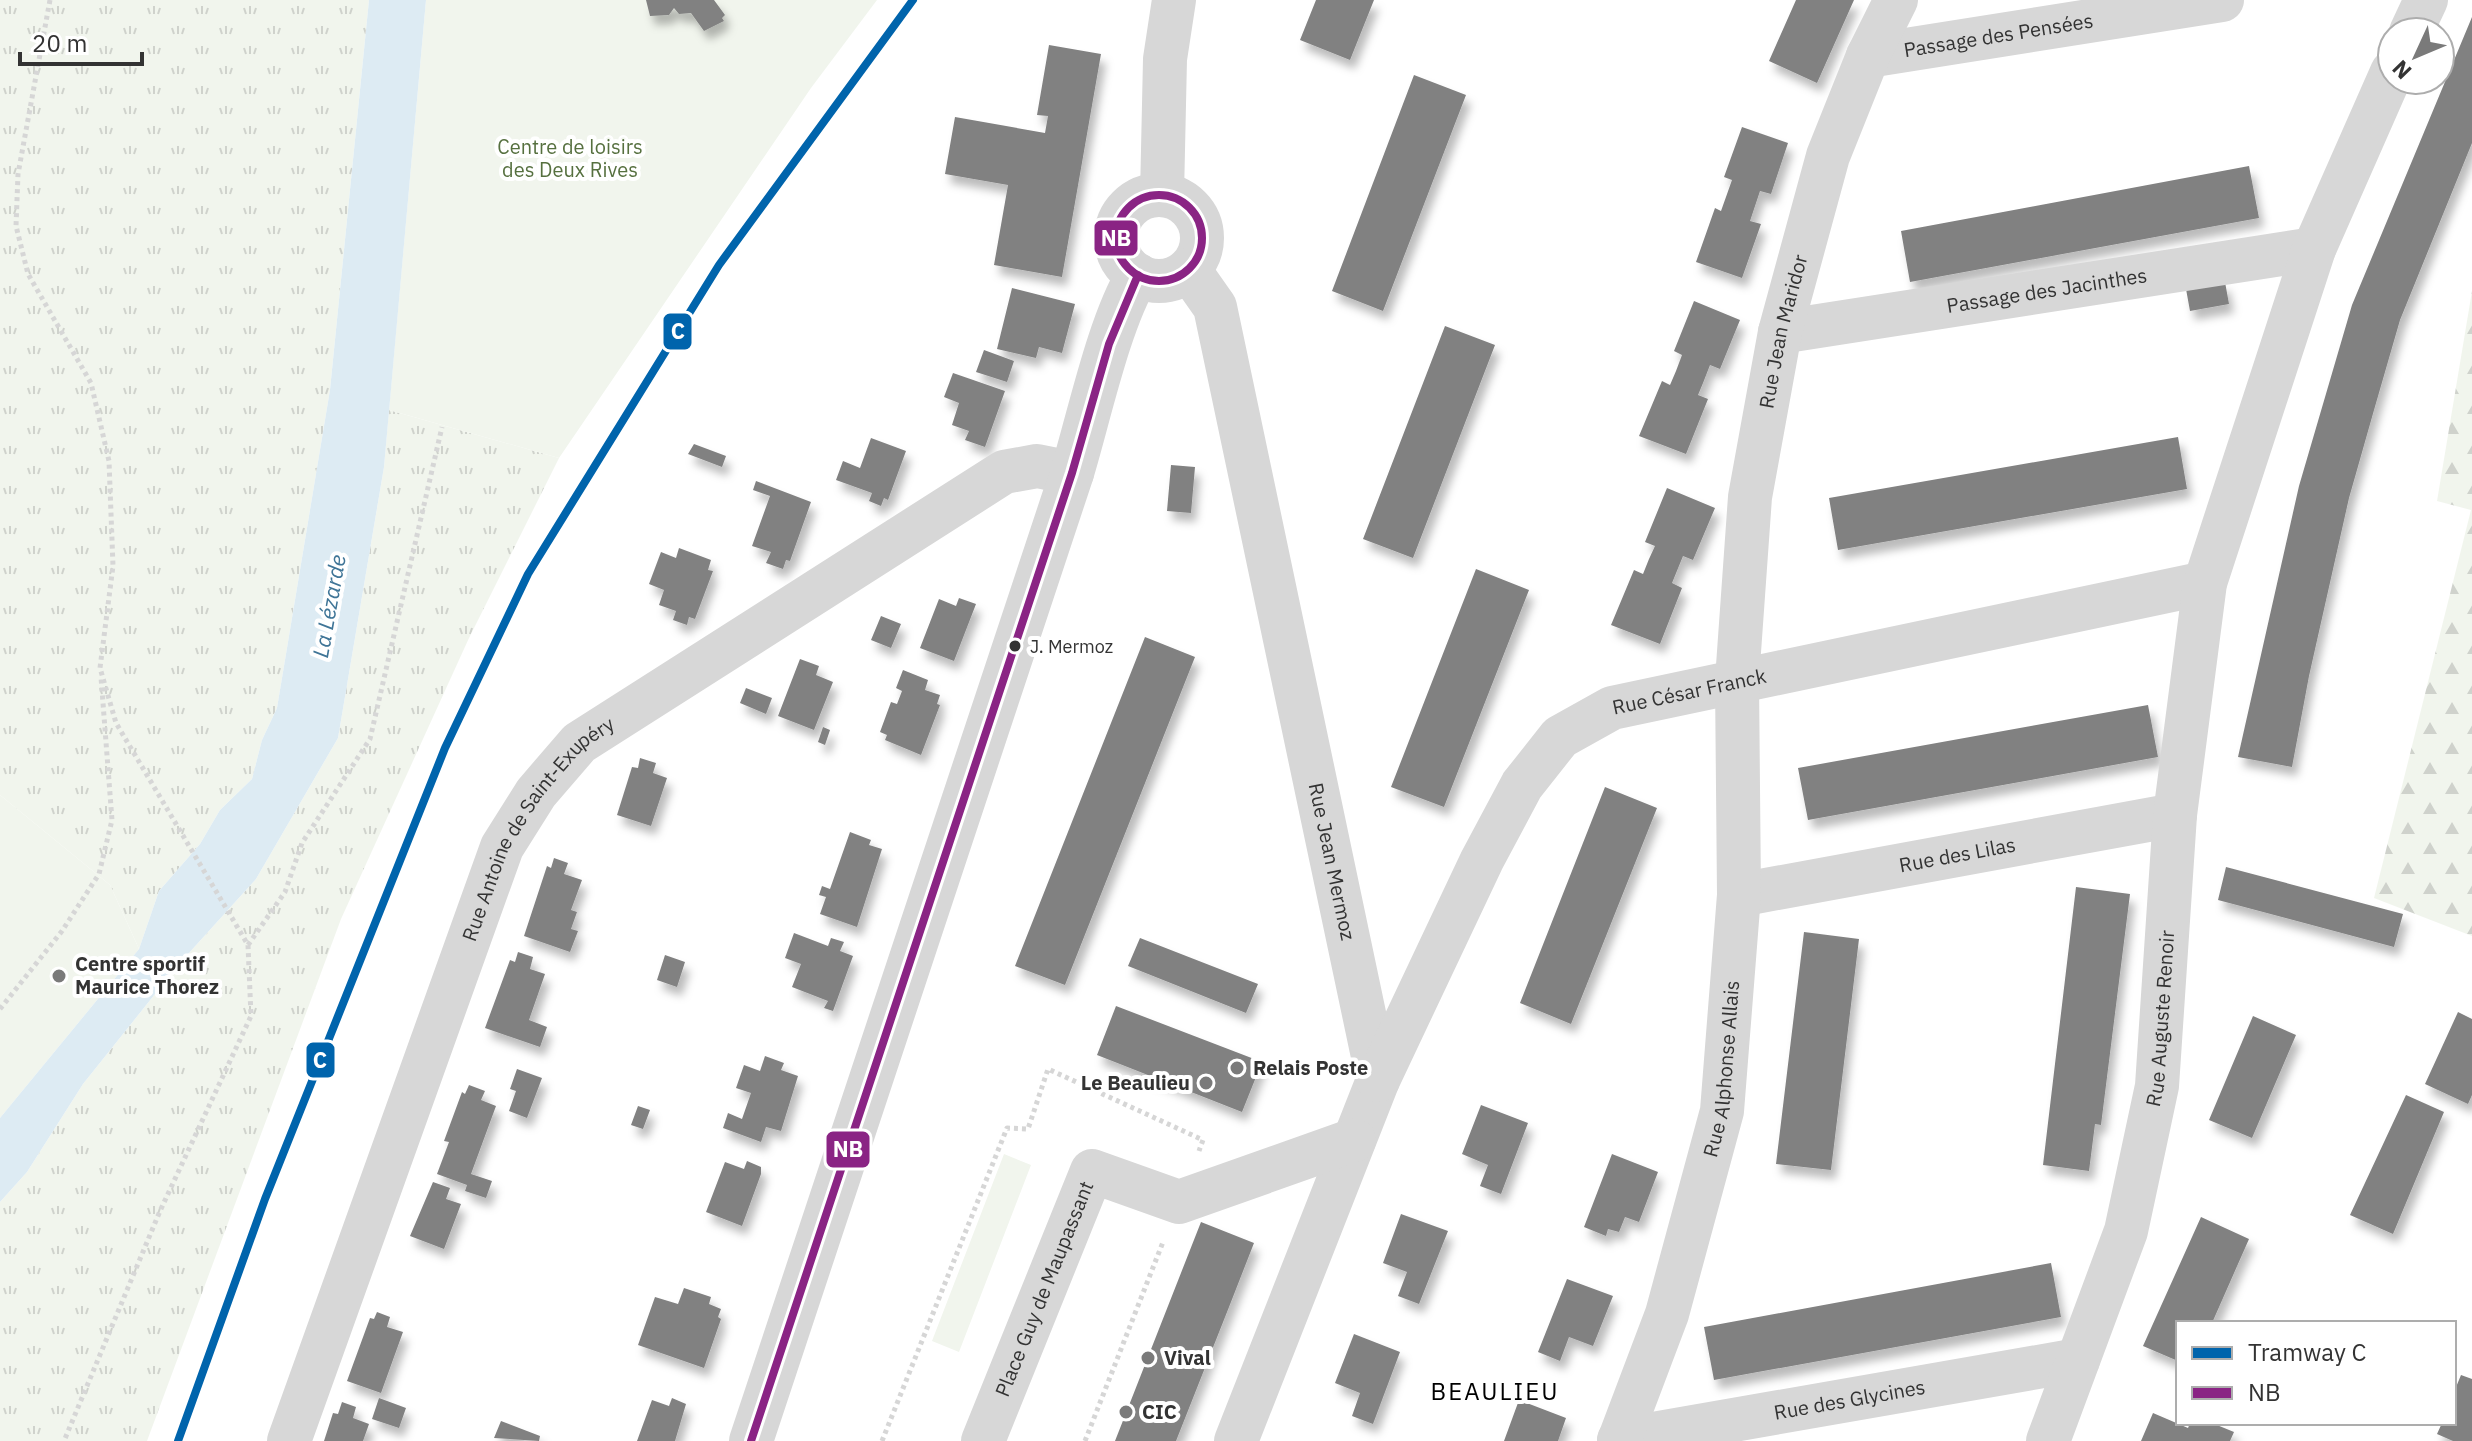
<svg xmlns="http://www.w3.org/2000/svg" width="2472" height="1441" viewBox="0 0 2472 1441" font-family="'IBM Plex Sans',sans-serif">
<style>
.grass{fill:url(#grass-tufts)}
.forest{fill:url(#forest-firs)}
.park{fill:#f1f5ed}
.water{fill:#ddebf3}
.building{fill:#818181;filter:url(#shadow)}
.lines{fill:none;stroke-linecap:round;stroke-linejoin:round}
.path{stroke:#d6d6d6;stroke-width:5;stroke-dasharray:4 4;stroke-linecap:butt}
.minor{stroke:#d7d7d7;stroke-width:44}
.bus-1-casing{stroke:#fff;stroke-width:14}
.bus-1{stroke:#8a2484;stroke-width:8}
.tram-1-casing{stroke:#fff;stroke-width:14}
.tram-1{stroke:#0064ac;stroke-width:8}
.bus-dot{fill:#333;stroke:#fff;stroke-width:3}
.poi-dot{fill:#7a7a7a;stroke:#fff;stroke-width:3}
.labels{text-anchor:middle;stroke-width:8;stroke-linejoin:round;paint-order:stroke}
.bus-label{font-size:18px;fill:#333;stroke:#fff;text-anchor:start}
.street-label{font-size:20px;fill:#333;stroke:#fff}
.park-label{font-size:20px;fill:#56703f;stroke:#fff}
.poi-label{font-size:20px;font-weight:bold;fill:#333;stroke:#fff;text-anchor:start}
.water-label{font-size:22px;font-style:italic;fill:#3f7597;stroke:#fff}
.quarter-label{font-size:24px;letter-spacing:2px;fill:#000;stroke:#fff}
.line-badge{stroke:#fff;stroke-width:3}
.badge-label{font-size:22px;text-anchor:middle;font-weight:bold;fill:#fff}
</style>
<defs>
<pattern id="grass-tufts" width="24" height="20" patternUnits="userSpaceOnUse" patternTransform="scale(2)"><rect width="24" height="20" fill="#f1f5ed"/><path d="M3 7l-1-3M5 7V3M7 7l1-3M15 17l-1-3M17 17v-4M19 17l1-3" fill="none" stroke="#cfd2cc"/></pattern>
<pattern id="forest-firs" width="22" height="20" patternUnits="userSpaceOnUse" patternTransform="scale(2)"><rect width="22" height="20" fill="#f1f5ed"/><path d="M5 1l3.5 6h-7zM16 11l3.5 6h-7z" fill="#cfd2cc"/></pattern>
<filter id="shadow"><feDropShadow dx="5" dy="9" stdDeviation="4" flood-color="#0004"/></filter>
</defs>
<rect width="100%" height="100%" fill="#fff"/>
<path class="grass" d="M0 0H369L330 390 277 708 262 740 252 779 220 810 200 844 159 891 139 949 110 885 0 795Z
M389 410 559 458 469 638 341 919 147 1441H0V1202L27 1172 83 1084 179 964 256 879 338 738 384 467Z"/>
<path class="forest" d="M2472 291V936L2374 898 2471 510 2437 501Z"/>
<path class="park" d="M426 0H877L811 88 559 458 389 410Z
M0 795 110 885 139 949 0 1118Z
M1004 1154 1031 1165 959 1352 932 1341Z"/>
<path class="water" d="M369 0H426L384 467 338 738 256 879 179 964 83 1084 27 1172 0 1202V1118L139 949 159 891 200 844 220 810 252 779 262 740 277 708 330 390Z"/>
<path class="building" d="M646 0H714L725 15 722 18 724 21 704 31 691 13 679 14 674 8 669 15 650 16Z
M1316 0H1374L1350 60 1300 40Z
M1796 0H1854L1817 83 1769 61Z
M2472 17V143L2400 320 2374 410 2349 498 2309 676 2292 767 2238 757 2299 486 2352 305Z
M1049 45 1101 54 1062 277 994 265 1008 185 945 174 955 117 1045 133 1048 116 1037 115Z
M1414 75 1466 95 1383 311 1332 291Z
M1742 127 1788 143 1771 194 1760 191 1750 221 1761 224 1742 278 1696 262 1715 208 1721 211 1732 180 1724 177Z
M2249 166 2259 218 1910 282 1901 231Z
M2225 282 2229 304 2190 311 2186 289Z
M1012 288 1075 304 1062 353 1039 347 1036 358 997 349Z
M1694 301 1740 320 1720 369 1710 365 1703 383 1698 395 1708 399 1686 454 1639 436 1662 381 1670 385 1676 371 1682 355 1674 351Z
M1445 326 1495 345 1413 558 1363 539Z
M984 350 1014 361 1007 382 976 372Z
M953 373 1005 391 985 447 965 440 969 431 952 425 959 403 944 397Z
M2178 437 2187 489 1838 550 1829 498Z
M871 438 906 451 888 500 884 498 881 506 869 501 872 493 836 480 843 461 860 468Z
M694 444 726 456 722 467 688 454Z
M1171 465 1195 467 1191 513 1167 511Z
M756 481 811 502 790 561 786 560 783 569 766 563 771 552 752 546 770 496 753 490Z
M1667 488 1715 508 1693 560 1683 556 1672 583 1682 588 1660 644 1611 625 1634 570 1643 574 1649 559 1655 546 1645 542Z
M679 548 711 560 708 570 713 571 695 619 689 617 687 625 673 620 676 611 659 605 664 590 649 584 661 552 676 558Z
M1476 569 1529 590 1444 807 1391 787Z
M959 598 976 604 954 661 920 648 939 599 956 606Z
M881 616 901 624 891 648 871 640Z
M1145 637 1195 657 1065 985 1015 966Z
M800 659 819 666 816 675 833 682 814 730 778 716Z
M903 670 928 680 925 690 940 695 937 704 940 705 921 755 885 740 887 735 880 732 891 702 897 704 902 691 896 688Z
M746 688 772 698 766 714 740 703Z
M2148 705 2158 757 1808 820 1798 768Z
M823 727 830 730 825 745 818 742Z
M640 758 656 763 653 773 667 778 651 826 617 815 632 767 638 768Z
M1605 787 1657 808 1571 1024 1520 1003Z
M850 832 871 840 869 845 882 849 857 927 820 914 826 897 819 895 822 886 830 889Z
M554 858 568 863 564 874 582 880 571 910 577 912 571 929 578 931 570 952 524 936 547 866 551 868Z
M2226 867 2403 914 2394 947 2218 900Z
M2076 887 2130 894 2101 1125 2095 1124 2089 1171 2043 1165Z
M1804 932 1859 939 1831 1170 1776 1164Z
M794 933 828 946 831 938 844 942 840 951 853 956 833 1011 824 1008 828 1001 792 987 801 964 785 958Z
M1140 938 1258 984 1246 1013 1128 966Z
M518 952 533 957 530 969 545 974 529 1020 547 1027 540 1047 485 1028 510 960 515 962Z
M665 955 685 962 677 987 657 980Z
M1116 1006 1262 1062 1242 1112 1097 1055Z
M2458 1012 2472 1019V1095L2468 1104 2425 1084Z
M2253 1016 2296 1035 2252 1138 2209 1120Z
M765 1056 784 1063 781 1070 798 1076 781 1131 766 1127 761 1142 723 1128 728 1113 742 1119 751 1093 736 1088 744 1065 760 1071Z
M517 1069 542 1078 527 1118 509 1111 516 1091 510 1089Z
M469 1085 485 1091 481 1100 496 1106 471 1174 492 1181 486 1198 465 1191 467 1185 437 1174 449 1142 444 1141 462 1092 465 1094Z
M2406 1095 2444 1112 2393 1234 2350 1215Z
M1481 1105 1528 1123 1501 1194 1480 1186 1488 1165 1462 1154Z
M638 1106 650 1110 643 1129 631 1125Z
M1612 1154 1658 1172 1639 1222 1625 1217 1619 1232 1608 1229 1606 1236 1584 1227Z
M747 1161 761 1167V1174L742 1226 706 1212 725 1162 744 1169Z
M433 1182 450 1188 446 1199 461 1204 444 1249 410 1236Z
M1401 1214 1448 1231 1419 1304 1398 1296 1407 1272 1383 1263Z
M2201 1217 2249 1239 2212 1323H2178V1361L2143 1346Z
M1201 1222 1254 1243 1229 1307 1176 1441H1115Z
M2051 1263 2061 1317 1714 1380 1704 1327Z
M1567 1279 1613 1296 1593 1346 1569 1337 1560 1361 1538 1352Z
M684 1288 711 1297 709 1304 721 1309 718 1317 721 1319 704 1368 638 1345 655 1297 678 1304Z
M377 1312 390 1317 387 1327 403 1332 381 1393 347 1381 370 1318 374 1319Z
M1354 1334 1400 1352 1373 1424 1352 1416 1360 1393 1335 1383Z
M2461 1375 2472 1379V1441H2453L2437 1434 2442 1423H2454V1392Z
M379 1398 406 1408 399 1428 372 1419Z
M672 1398 686 1404 675 1441H637L652 1400 669 1406Z
M1519 1400 1566 1418 1558 1441H1504Z
M342 1402 356 1407 353 1418 369 1424 363 1441H324L333 1413 338 1414Z
M2153 1413 2188 1428 2190 1423H2212L2234 1432 2230 1441H2141Z
M501 1421 540 1436 539 1441 494 1438Z"/>
<g class="lines">
<path class="path" d="M50 0 18 174 16 226 28 274 91 383 109 461 113 566 100 668 116 723 248 945 251 1016 160 1211 64 1441
M248 945 285 892 302 843 370 739 442 427
M0 1009 62 931 99 874 112 820 101 677
M882 1441 1007 1128 1028 1129 1048 1069 1203 1140 1199 1151
M1085 1441 1163 1242"/>
<g class="minor">
<path d="M2411 32 2426 0"/>
<path id="s1" d="M1868 56 2222 0"/>
<path d="M1162 195 1165 59 1174 0"/>
<circle cx="1159" cy="238" r="43"/>
<path id="s2" d="M1189 270 1215 307 1378 1080 1236 1441"/>
<path id="s3" d="M1780 332 2314 249"/>
<path id="s4" d="M1739 895 2175 815"/>
<path id="s5" d="M1378 1080 1482 860 1522 785 1560 737 1612 708 2205 583"/>
<path id="s6" d="M1619 1440 2078 1360"/>
<path id="s7" d="M289 1441 502 847 536 793 579 743 1004 472 1037 466 1072 473"/>
<path d="M751 1441 1072 473C1089 417 1109 322 1138 275"/>
<path id="s8" d="M983 1441 1092 1171 1179 1202 1354 1140"/>
<path id="s9" d="M1619 1441 1667 1314 1722 1111 1739 895 1737 680 1750 497 1780 332 1828 156 1868 56 1896 0"/>
<path id="s10" d="M2048 1441 2126 1231 2157 1086 2175 815 2205 583 2314 249 2392 72"/>
</g>
<defs>
<path id="bus-1" d="M1116 238a43 43 0 1 1 86 0a43 43 0 1 1-86 0Z
M751 1441 1072 473 1109 344 1138 275"/>
</defs>
<use href="#bus-1" class="bus-1-casing"/>
<use href="#bus-1" class="bus-1"/>
<defs>
<path id="tram-1" d="M178 1441 265 1199 445 748 528 574 719 265 913 0"/>
</defs>
<use href="#tram-1" class="tram-1-casing"/>
<use href="#tram-1" class="tram-1"/>
</g>
<circle class="bus-dot" cx="1015" cy="646" r="7"/>
<g class="poi-dot">
<circle cx="59" cy="976" r="8"/>
<circle cx="1237" cy="1068" r="8"/>
<circle cx="1206" cy="1083" r="8"/>
<circle cx="1148" cy="1358" r="8"/>
<circle cx="1126" cy="1412" r="8"/>
</g>
<g class="labels">
<g class="bus-label">
<text x="1030" y="653">J. Mermoz</text>
</g>
<g class="street-label">
<text dy="7" stroke="none"><textPath href="#s1" startOffset="132">Passage des Pensées</textPath></text>
<text dy="7" stroke="none"><textPath href="#s3" startOffset="270">Passage des Jacinthes</textPath></text>
<text dy="7" stroke="none"><textPath href="#s9" startOffset="1130">Rue Jean Maridor</textPath></text>
<text dy="7" stroke="none"><textPath href="#s5" startOffset="528">Rue César Franck</textPath></text>
<text dy="7" stroke="none"><textPath href="#s7" startOffset="666">Rue Antoine de Saint-Exupéry</textPath></text>
<text dy="7" stroke="none"><textPath href="#s4" startOffset="222">Rue des Lilas</textPath></text>
<text dy="7" stroke="none"><textPath href="#s2" startOffset="612">Rue Jean Mermoz</textPath></text>
<text dy="7" stroke="none"><textPath href="#s10" startOffset="440">Rue Auguste Renoir</textPath></text>
<text dy="7" stroke="none"><textPath href="#s9" startOffset="388">Rue Alphonse Allais</textPath></text>
<text dy="7" stroke="none"><textPath href="#s8" startOffset="164">Place Guy de Maupassant</textPath></text>
<text dy="7" stroke="none"><textPath href="#s6" startOffset="234">Rue des Glycines</textPath></text>
</g>
<g class="park-label">
<text x="570" y="154">Centre de loisirs<tspan x="570" dy="23">des Deux Rives</tspan></text>
</g>
<g class="poi-label">
<text x="75" y="971">Centre sportif<tspan x="75" dy="23">Maurice Thorez</tspan></text>
<text x="1253" y="1075">Relais Poste</text>
<text x="1190" y="1090" text-anchor="end">Le Beaulieu</text>
<text x="1164" y="1365">Vival</text>
<text x="1142" y="1419">CIC</text>
</g>
<g class="water-label">
<text transform="translate(329 606) rotate(-80)" y="8">La Lézarde</text>
</g>
<g class="quarter-label">
<text x="1495" y="1400">BEAULIEU</text>
</g>
</g>
<g class="line-badge">
<rect x="1093" y="219" width="46" height="38" rx="8" fill="#8a2484"/>
<rect x="662" y="312" width="31" height="39" rx="8" fill="#0064ac"/>
<rect x="305" y="1041" width="31" height="38" rx="8" fill="#0064ac"/>
<rect x="825" y="1130" width="46" height="39" rx="8" fill="#8a2484"/>
</g>
<g class="badge-label">
<text x="1116" y="246">NB</text>
<text x="678" y="339">C</text>
<text x="320" y="1068">C</text>
<text x="848" y="1157">NB</text>
</g>
<rect x="2176" y="1321" width="280" height="104" fill="#ffffff" stroke="#adadad" stroke-width="2"/>
<rect x="2192" y="1347" width="40" height="12" fill="#0064ac" stroke="#adadad" stroke-width="2"/>
<text x="2248" y="1361" font-size="24" fill="#333333">Tramway C</text>
<rect x="2192" y="1387" width="40" height="12" fill="#8a2484" stroke="#adadad" stroke-width="2"/>
<text x="2248" y="1401" font-size="24" fill="#333333">NB</text>
<g transform="translate(2416 56) rotate(226)"><circle r="38" fill="#ffffff" stroke="#adadad" stroke-width="2"/>
<path d="M0-6L14 30L0 20L-14 30Z" fill="#7a7a7a"/>
<text y="-12" font-size="22" font-weight="bold" text-anchor="middle" fill="#333333">N</text>
</g>
<path d="M20 52v12h122v-12" fill="none" stroke="#333333" stroke-width="4"/>
<text x="32" y="52" font-size="24" fill="#333333" stroke="#ffffff" stroke-width="6" paint-order="stroke">20 m</text>
</svg>
